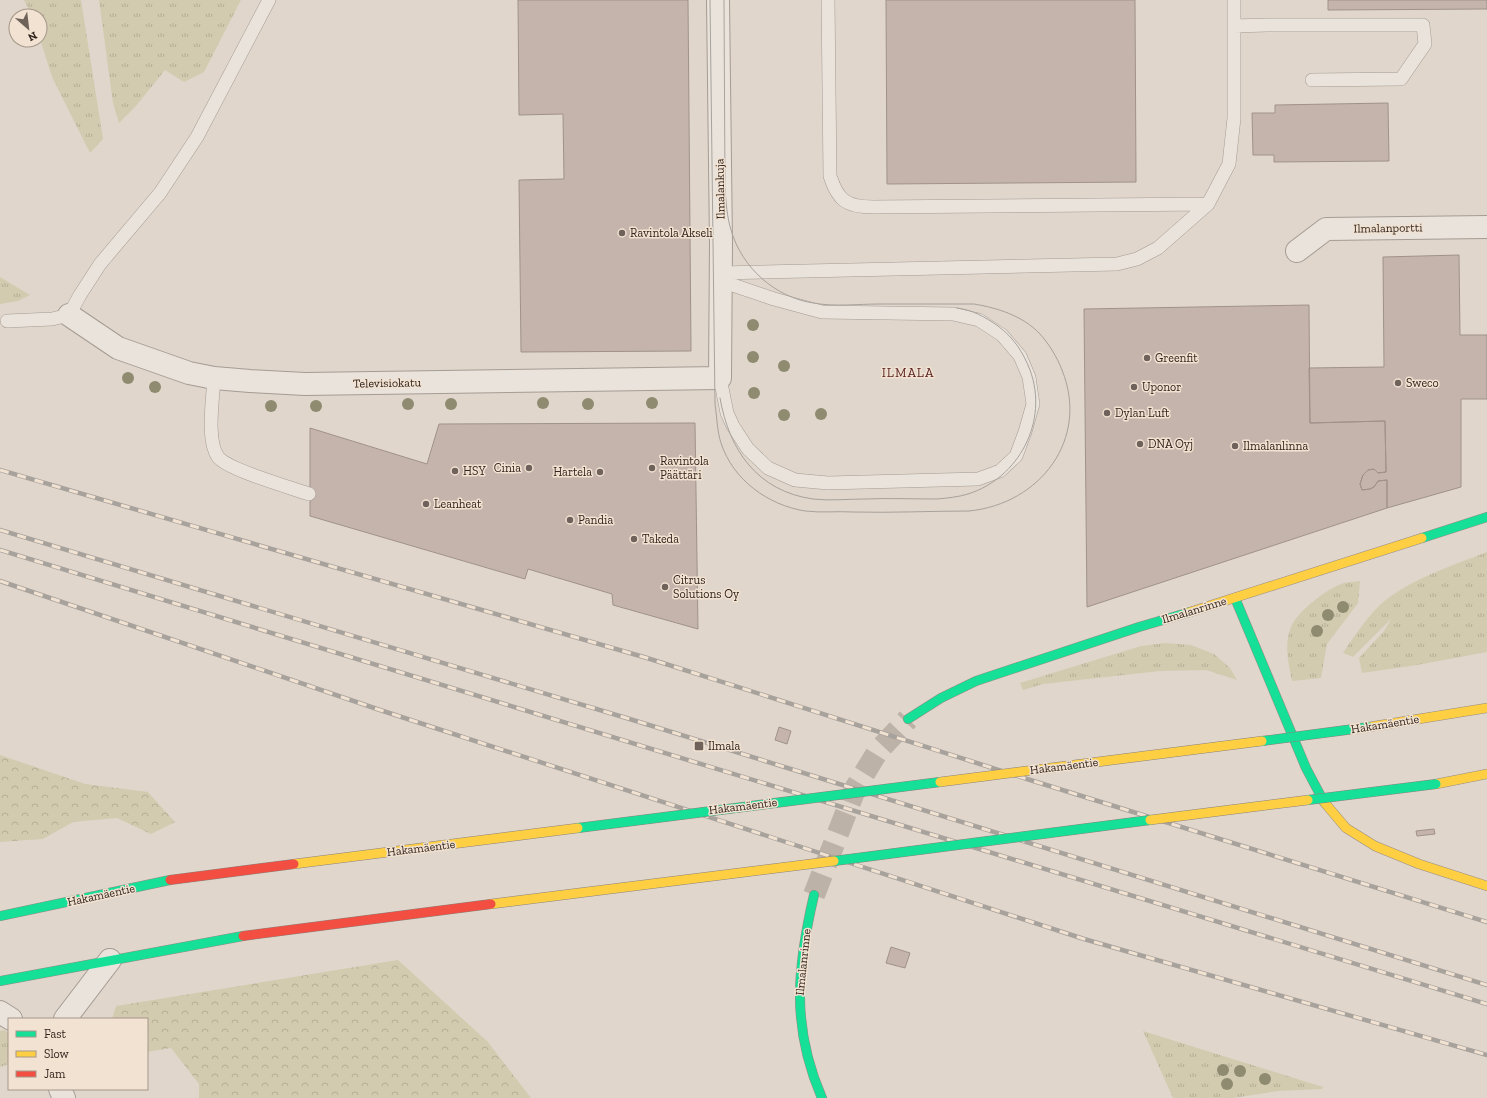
<svg xmlns="http://www.w3.org/2000/svg" width="1487" height="1098" viewBox="0 0 1487 1098" font-family="'Zilla Slab',serif">
<style>
.grass{fill:url(#grass-tufts)}
.forest{fill:url(#forest-crowns)}
.building{fill:#c4b4ac;stroke:#a0928b}
.lines{fill:none;stroke-linecap:round;stroke-linejoin:round}
.secondary-tunnel{stroke:#bdb2a8;stroke-width:22;stroke-dasharray:22 11;stroke-linecap:butt}
.lane-casing{stroke:#a59c94;stroke-width:14}
.street-casing{stroke:#a59c94;stroke-width:24}
.fast-casing{stroke:#958b84;stroke-width:10}
.slow-casing{stroke:#958b84;stroke-width:10}
.lane{stroke:#e9e3dc;stroke-width:13}
.street{stroke:#e9e3dc;stroke-width:22}
.fast{stroke:#16e098;stroke-width:9}
.slow{stroke:#ffcf43;stroke-width:9}
.tram{stroke:#a8a29d;stroke-width:1}
.rail-casing{stroke:#a8a29d;stroke-width:4.5}
.rail{stroke:#f1e2d1;stroke-width:3;stroke-dasharray:9;stroke-linecap:butt}
.fast-bridge-casing{stroke:#8b827b;stroke-width:10;stroke-linecap:butt}
.slow-bridge-casing{stroke:#8b827b;stroke-width:10;stroke-linecap:butt}
.jam-bridge-casing{stroke:#8b827b;stroke-width:10;stroke-linecap:butt}
.fast-bridge{stroke:#16e098;stroke-width:9}
.slow-bridge{stroke:#ffcf43;stroke-width:9}
.jam-bridge{stroke:#f24e42;stroke-width:9}
.tree{fill:#8e8b71}
.poi-dot{fill:#6f625b;stroke:#f1e2d1;stroke-width:1.5}
.labels{text-anchor:middle;stroke-width:3;stroke-linejoin:round;paint-order:stroke}
.street-label{font-size:12px;fill:#32241e;stroke:#f1e2d1}
.poi-label{font-size:12px;fill:#32241e;stroke:#f1e2d1;text-anchor:start}
.neighbourhood-label{font-size:13px;letter-spacing:1px;fill:#5b2222;stroke:#f1e2d1}
</style>
<defs>
<pattern id="grass-tufts" width="24" height="20" patternUnits="userSpaceOnUse"><rect width="24" height="20" fill="#d2cbaf"/><path d="M3 7l-1-3M5 7V3M7 7l1-3M15 17l-1-3M17 17v-4M19 17l1-3" fill="none" stroke="#b5ae96"/></pattern>
<pattern id="forest-crowns" width="20" height="18" patternUnits="userSpaceOnUse"><rect width="20" height="18" fill="#d2cbaf"/><path d="M2 6a3 3 0 1 1 6 0M12 15a3 3 0 1 1 6 0" fill="none" stroke="#b5ae96"/></pattern>
</defs>
<rect width="100%" height="100%" fill="#e0d6cb"/>
<path class="grass" d="M24 0H81L103 139 90 153 52 77 40 39V16H32Z
M99 0H241L204 72 184 82 165 70 136 106 119 123 113 103Z
M0 277 30 295 18 301 0 304Z
M1487 552V652L1417 665 1362 673 1359 658 1384 631 1391 619 1353 657 1343 653C1353 638 1367 617 1380 605 1409 579 1452 566 1487 552Z
M1360 581 1358 603 1327 644 1321 678 1292 681C1289 665 1284 646 1290 630 1294 614 1324 591 1339 585 1344 582 1353 582 1360 581Z
M1165 643 1191 645 1214 654 1230 668 1237 680 1206 670 1160 671 1043 684 1023 690 1020 683 1141 646Z
M4 1030 9 1033V1064L0 1067V1031Z
M1143 1031 1323 1087 1322 1089 1278 1091 1233 1098H1173Z"/>
<path class="forest" d="M0 755 85 784 148 792 175 822 151 834 117 818 73 822 43 839 0 842Z
M398 960 487 1041 531 1098H199V1084L171 1048 147 1052V1019H112L116 1006Z"/>
<path class="building" d="M518 0H688L691 351 521 352 519 180 564 179 563 114 519 115Z
M886 0H1135L1136 182 887 184Z
M1328 0H1487V9L1328 10Z
M1388 103 1389 161 1274 162V155H1253L1252 113H1275V105Z
M1459 255 1460 335H1487V399H1461V487L1387 508V480L1378 481 1374 487 1370 489 1362 490 1360 484 1363 475 1368 470 1374 469 1378 473 1386 472 1385 421 1310 423 1309 368 1384 367 1383 257Z
M1309 305 1310 423 1385 421 1386 472 1378 473 1374 469 1368 470 1363 475 1360 484 1362 490 1370 489 1374 487 1378 481 1387 480V508L1087 607 1084 309Z
M695 423 698 629 613 605 612 594 528 569 525 579 310 516V428L427 464 439 424Z
M779 727 791 731 787 744 775 740Z
M1434 829 1435 834 1417 836 1416 831Z
M891 947 910 953 905 968 886 963Z"/>
<g class="lines">
<path class="secondary-tunnel" d="M814 895 856 787 878 751 908 719"/>
<defs>
<path id="lane" d="M828 0 830 176C838 201 847 207 873 207L1208 204 1229 164 1234 118V0
M1234 26 1267 25H1423L1425 44 1401 79 1312 80
M721 273 1117 264 1137 259 1158 248 1208 204
M7 321 52 319 69 315 80 295 100 264 160 193 197 137 269 0
M214 378C213 399 206 440 218 457 228 470 292 488 309 494
M720 378 727 413 733 426 748 449 768 468 795 480 828 483 978 479 1000 471 1016 456 1025 432 1033 404 1029 377 1020 356 1002 335 979 320 953 314 822 312 774 299 721 281"/>
<path id="street" d="M1297 251 1326 229 1487 227
M69 315 118 348 189 373 214 378 250 381 305 384 720 378 721 244 718 0
M0 1012 11 1019
M65 1019 110 960
M60 1089 64 1098"/>
<path id="fast" d="M1422 538 1487 517
M1235 598 1306 768 1324 802
M908 719 941 698 976 681 1139 627 1190 612
M814 895C797 968 791 1027 822 1098
M0 916 170 880
M0 981 243 936"/>
<path id="slow" d="M1190 612 1422 538
M1369 727 1487 708
M1436 784 1487 774
M1324 802 1346 828 1375 846 1419 864 1487 886"/>
</defs>
<use href="#lane" class="lane-casing"/>
<use href="#street" class="street-casing"/>
<use href="#fast" class="fast-casing"/>
<use href="#slow" class="slow-casing"/>
<use href="#lane" class="lane"/>
<use href="#street" class="street"/>
<use href="#fast" class="fast"/>
<use href="#slow" class="slow"/>
<path class="tram" d="M710 0 715 404C717 417 717 431 721 443 733 480 768 505 805 511 821 513 838 511 853 512 892 513 931 511 969 511 1040 504 1090 439 1062 370 1057 357 1049 344 1040 334 1023 316 998 308 974 304 943 304 912 304 880 304 858 304 835 307 813 303 775 297 742 268 731 230 727 217 726 202 725 188L724 0
M720 398C729 450 757 491 813 499 830 501 848 499 865 499 889 498 913 499 937 499 948 498 958 497 968 494 1019 478 1049 421 1030 370 1023 352 1014 338 998 326 985 317 973 310 957 308"/>
<defs>
<path id="rail" d="M0 470 647 658 1027 779 1487 922
M0 530 633 720 1487 985
M0 550 1487 1004
M0 581 380 710 1084 939 1487 1055"/>
</defs>
<use href="#rail" class="rail-casing"/>
<use href="#rail" class="rail"/>
<defs>
<path id="fast-bridge" d="M1262 741 1369 727
M1308 800 1436 784
M578 828 940 782
M834 861 1150 820"/>
<path id="slow-bridge" d="M940 782 1262 741
M1150 820 1308 800
M294 864 578 828
M491 904 834 861"/>
<path id="jam-bridge" d="M170 880 294 864
M243 936 491 904"/>
</defs>
<use href="#fast-bridge" class="fast-bridge-casing"/>
<use href="#slow-bridge" class="slow-bridge-casing"/>
<use href="#jam-bridge" class="jam-bridge-casing"/>
<use href="#fast-bridge" class="fast-bridge"/>
<use href="#slow-bridge" class="slow-bridge"/>
<use href="#jam-bridge" class="jam-bridge"/>
</g>
<g class="tree">
<circle cx="753" cy="325" r="6"/>
<circle cx="753" cy="357" r="6"/>
<circle cx="784" cy="366" r="6"/>
<circle cx="128" cy="378" r="6"/>
<circle cx="155" cy="387" r="6"/>
<circle cx="754" cy="393" r="6"/>
<circle cx="543" cy="403" r="6"/>
<circle cx="652" cy="403" r="6"/>
<circle cx="408" cy="404" r="6"/>
<circle cx="451" cy="404" r="6"/>
<circle cx="588" cy="404" r="6"/>
<circle cx="271" cy="406" r="6"/>
<circle cx="316" cy="406" r="6"/>
<circle cx="821" cy="414" r="6"/>
<circle cx="784" cy="415" r="6"/>
<circle cx="1343" cy="607" r="6"/>
<circle cx="1328" cy="615" r="6"/>
<circle cx="1317" cy="631" r="6"/>
<circle cx="1223" cy="1070" r="6"/>
<circle cx="1240" cy="1071" r="6"/>
<circle cx="1265" cy="1079" r="6"/>
<circle cx="1227" cy="1084" r="6"/>
</g>
<g class="poi-dot">
<circle cx="622" cy="233" r="4"/>
<circle cx="1147" cy="358" r="4"/>
<circle cx="1398" cy="383" r="4"/>
<circle cx="1134" cy="387" r="4"/>
<circle cx="1107" cy="413" r="4"/>
<circle cx="1140" cy="444" r="4"/>
<circle cx="1235" cy="446" r="4"/>
<circle cx="529" cy="468" r="4"/>
<circle cx="652" cy="468" r="4"/>
<circle cx="455" cy="471" r="4"/>
<circle cx="600" cy="472" r="4"/>
<circle cx="426" cy="504" r="4"/>
<circle cx="570" cy="520" r="4"/>
<circle cx="634" cy="539" r="4"/>
<circle cx="665" cy="587" r="4"/>
<rect x="694" y="741" width="10" height="10" rx="2"/>
</g>
<g class="labels">
<g class="street-label">
<text transform="translate(720 189) rotate(-91)" y="4">Ilmalankuja</text>
<text transform="translate(1388 228) rotate(-1)" y="4">Ilmalanportti</text>
<text transform="translate(387 383) rotate(-1)" y="4">Televisiokatu</text>
<text transform="translate(1194 610) rotate(-17)" y="4">Ilmalanrinne</text>
<text transform="translate(1385 724) rotate(-9)" y="4">Hakamäentie</text>
<text transform="translate(1064 766) rotate(-7)" y="4">Hakamäentie</text>
<text transform="translate(743 806) rotate(-7)" y="4">Hakamäentie</text>
<text transform="translate(421 848) rotate(-7)" y="4">Hakamäentie</text>
<text transform="translate(101 895) rotate(-12)" y="4">Hakamäentie</text>
<text transform="translate(803 962) rotate(-84)" y="4">Ilmalanrinne</text>
</g>
<g class="poi-label">
<text x="630" y="237">Ravintola Akseli</text>
<text x="1155" y="362">Greenfit</text>
<text x="1406" y="387">Sweco</text>
<text x="1142" y="391">Uponor</text>
<text x="1115" y="417">Dylan Luft</text>
<text x="1148" y="448">DNA Oyj</text>
<text x="1243" y="450">Ilmalanlinna</text>
<text x="660" y="465">Ravintola<tspan x="660" dy="14">Päättäri</tspan></text>
<text x="521" y="472" text-anchor="end">Cinia</text>
<text x="463" y="475">HSY</text>
<text x="592" y="476" text-anchor="end">Hartela</text>
<text x="434" y="508">Leanheat</text>
<text x="578" y="524">Pandia</text>
<text x="642" y="543">Takeda</text>
<text x="673" y="584">Citrus<tspan x="673" dy="14">Solutions Oy</tspan></text>
<text x="708" y="750">Ilmala</text>
</g>
<g class="neighbourhood-label">
<text x="908" y="377">ILMALA</text>
</g>
</g>
<rect x="8" y="1018" width="140" height="72" fill="#f1e2d1" stroke="#a59689"/>
<rect x="16" y="1031" width="20" height="6" fill="#16e098" stroke="#a59689"/>
<text x="44" y="1038" font-size="12" fill="#32241e">Fast</text>
<rect x="16" y="1051" width="20" height="6" fill="#ffcf43" stroke="#a59689"/>
<text x="44" y="1058" font-size="12" fill="#32241e">Slow</text>
<rect x="16" y="1071" width="20" height="6" fill="#f24e42" stroke="#a59689"/>
<text x="44" y="1078" font-size="12" fill="#32241e">Jam</text>
<g transform="translate(28 28) rotate(152)"><circle r="19" fill="#f1e2d1" stroke="#a59689"/>
<path d="M0-3L7 15L0 10L-7 15Z" fill="#6f625b"/>
<text y="-6" font-size="11" font-weight="bold" text-anchor="middle" fill="#32241e">N</text>
</g>
</svg>
